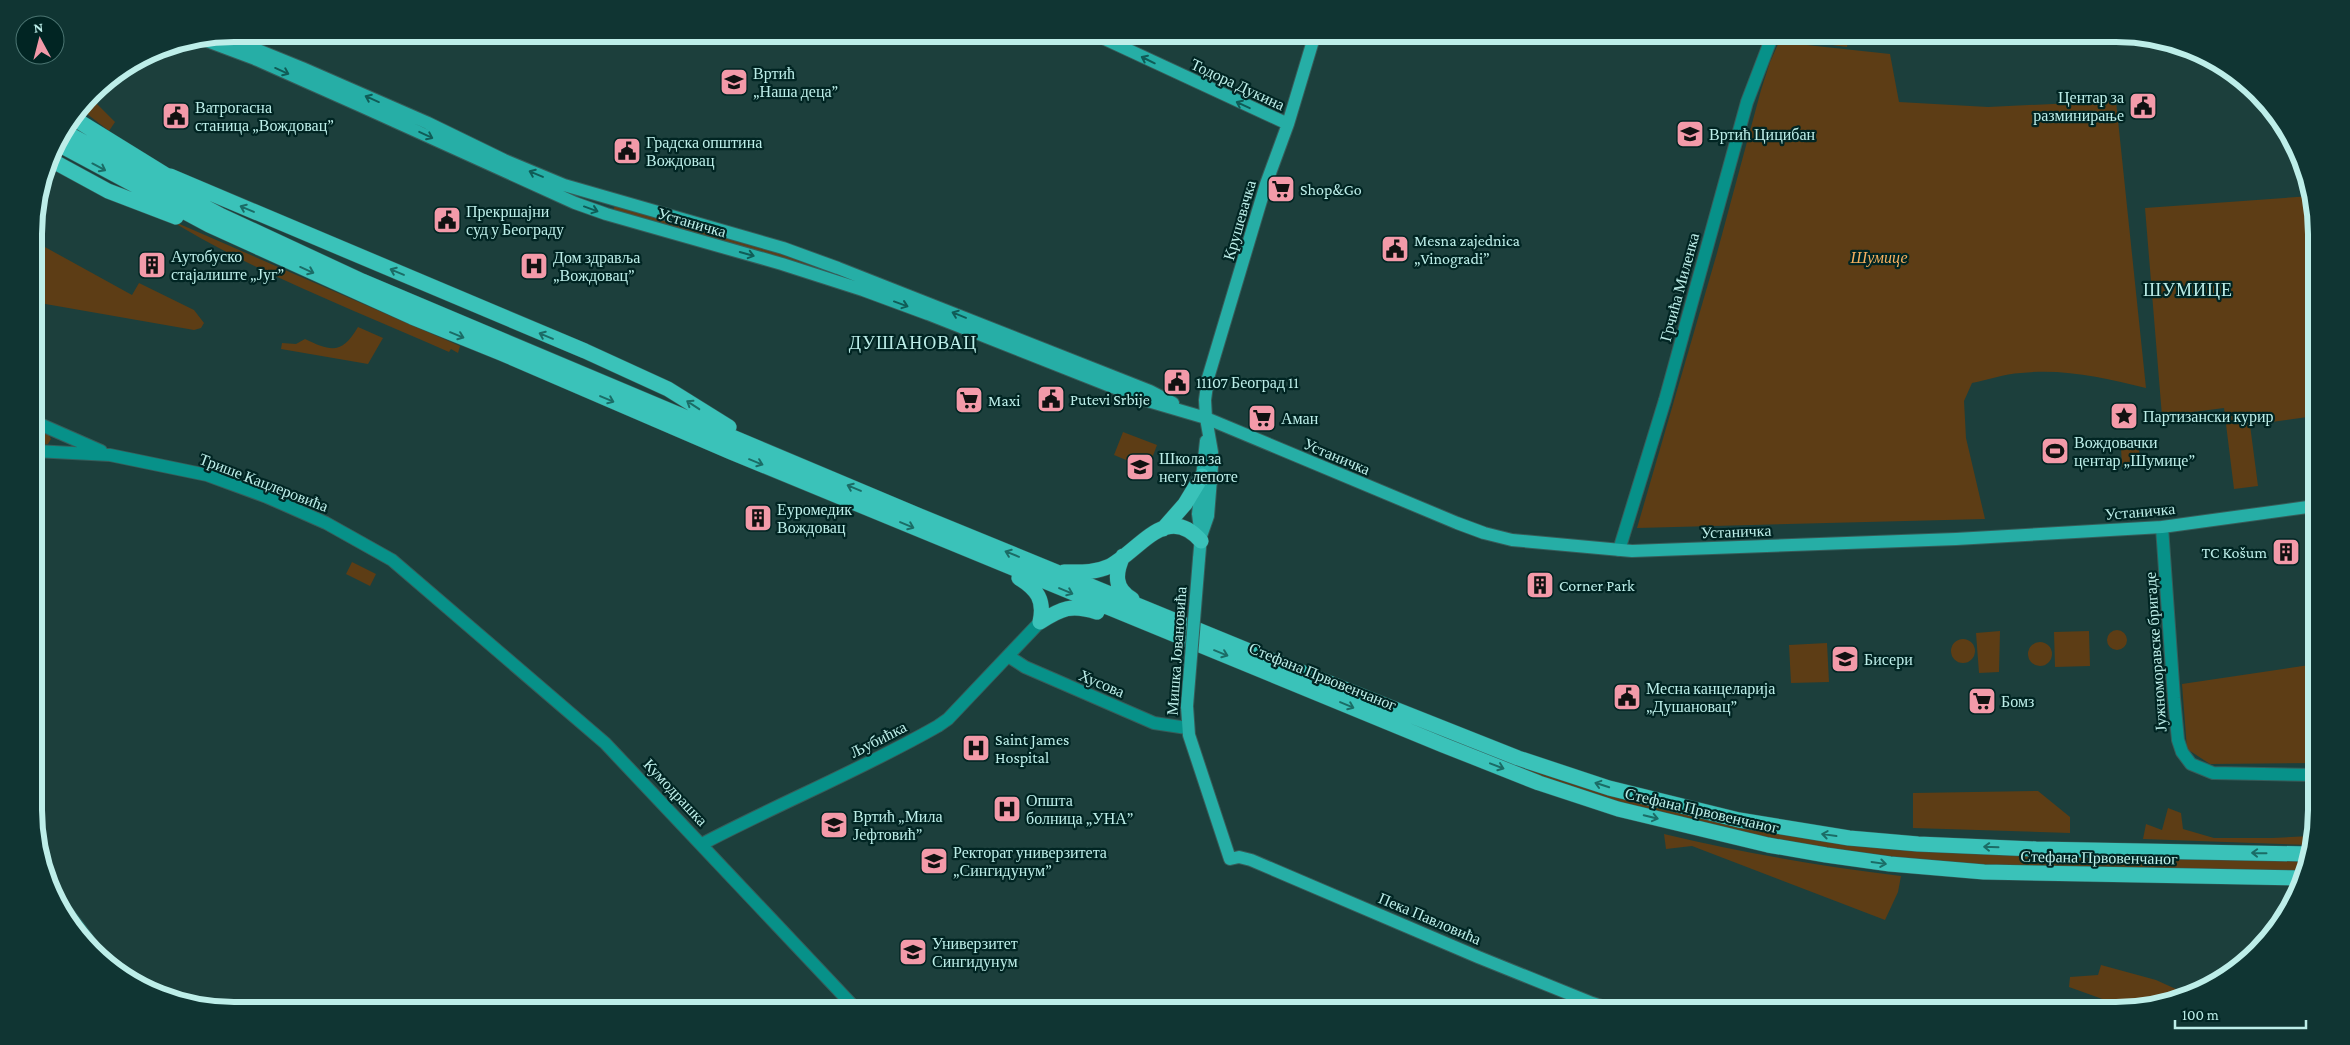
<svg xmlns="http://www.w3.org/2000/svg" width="2350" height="1045" viewBox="0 0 2350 1045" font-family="'Crimson Pro',serif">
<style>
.green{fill:#5d3d15}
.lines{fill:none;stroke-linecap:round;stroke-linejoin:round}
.minor-casing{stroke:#365d5a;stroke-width:14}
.major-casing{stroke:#365d5a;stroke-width:14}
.highway-casing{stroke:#365d5a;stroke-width:16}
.minor{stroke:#079189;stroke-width:12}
.major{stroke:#26aea6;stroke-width:12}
.highway{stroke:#3ac2b9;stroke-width:15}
.tram{stroke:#68918e;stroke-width:1}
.major-bridge-casing{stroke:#365d5a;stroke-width:14;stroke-linecap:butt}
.major-bridge{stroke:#26aea6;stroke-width:12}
.oneway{stroke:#105c57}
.oneway2{stroke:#1b6c66}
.labels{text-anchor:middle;stroke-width:4.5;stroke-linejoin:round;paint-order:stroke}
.poi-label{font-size:16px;fill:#bdeee9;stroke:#012523;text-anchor:start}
.street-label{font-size:16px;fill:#bdeee9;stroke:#012523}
.park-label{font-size:16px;font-style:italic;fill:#f7b160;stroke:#012523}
.neighbourhood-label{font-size:18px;letter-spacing:1px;fill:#bdeee9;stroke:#012523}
.rim{fill:none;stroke:#bdeee9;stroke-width:6}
</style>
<rect width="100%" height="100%" fill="#1c3f3c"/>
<path class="green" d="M1810 34H1849L1847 47 1809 42Z
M1779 42 1890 54 1899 102 1988 107 2116 101 2146 388C2105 378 2063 368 2021 373 2004 374 1988 380 1972 383L1964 401 1966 438 1985 519 1637 528 1717 253 1761 90 1770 62Z
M91 98 115 122 109 131 82 110Z
M2311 196 2315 209V416L2250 425 2258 486 2234 489 2224 408 2162 416 2145 208Z
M615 206 763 247 870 286 613 210Z
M168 219 460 346 458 353 451 349 449 352C354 310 256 273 168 219Z
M34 241 132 295 139 283 194 310 204 323 201 328 194 330 34 302Z
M358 327 383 338 368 364 281 349 282 343 296 344 305 339C332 352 342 354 358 327Z
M35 427 48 433 51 439 48 444 35 445Z
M1123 432 1157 445 1148 469 1114 455Z
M2139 446 2140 467 2122 468 2121 447Z
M352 562 376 574 370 586 346 574Z
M2107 640a10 10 0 1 1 20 0a10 10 0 1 1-20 0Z
M2000 631 1999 672 1979 673 1976 633Z
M2089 631 2090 666 2055 667 2054 632Z
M1951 651a12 12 0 1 1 24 0a12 12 0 1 1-24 0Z
M2028 654a12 12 0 1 1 24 0a12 12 0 1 1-24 0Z
M1827 643 1829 682 1791 683 1789 645Z
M2316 664V763L2210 764 2187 749 2182 684Z
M1514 764 1835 841 2306 860 2304 872C2179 870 2054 871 1930 862 1870 857 1810 847 1752 836 1674 822 1597 795 1522 771Z
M2038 791 2070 817V833L1913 828V793Z
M2168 808 2181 813 2183 829 2214 838H2272L2310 836H2311L2310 845 2143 839 2146 824 2162 830Z
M1664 834C1743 853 1820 866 1901 876L1898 892 1885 920 1692 846 1666 849Z
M2101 965 2156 980 2178 990 2168 1003 2133 1010 2069 987 2070 977 2098 975Z"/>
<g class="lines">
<defs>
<path id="minor" d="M35 422 101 451
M35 451 110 455 207 475 267 497 326 523 392 560 605 743 858 1011
M2162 527 2174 698 2178 740 2182 752 2191 764 2213 773 2316 775
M1619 550 1665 400 1747 102 1773 34
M1008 656 1025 667 1154 723 1187 728
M702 844C780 803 861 770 938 726L948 719 1040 622"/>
<path id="major" d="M1094 34 1288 124
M223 36 302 68 428 123 504 160 564 185 783 248 838 268 1150 391 1173 403
M204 40 255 59 361 106 575 203 606 214 782 264 863 290 928 314 1148 401 1206 418 1457 523 1484 533 1512 540 1632 551 1956 539 2162 527 2315 506
M1201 536 1198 514 1206 441
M1199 559 1201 536 1208 516 1212 466V452L1206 418 1205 400 1208 378 1266 184 1288 124 1315 34
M1187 706 1189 735 1230 859 1239 857 1251 860 1478 957 1592 1003 1617 1011
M51 891 108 966"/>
<path id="highway" d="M75 119 177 182
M65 132 222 216 362 281 915 514 1281 664 1518 758 1609 788 1739 820 1849 838 1918 844 2036 849 2308 854
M56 143 209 225 412 317 501 353 731 452 1443 745 1539 783 1618 809 1768 845 1826 855 1890 864 1984 872 2303 878
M51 160 108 191 176 217
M170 176 585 351 668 389 729 427
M1163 529 1185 504 1202 476
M1123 556C1115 573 1114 589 1132 599
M1064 572C1080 572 1095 573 1110 566 1140 550 1167 502 1201 541
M1019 578C1037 589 1045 600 1040 622
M1040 622C1062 608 1071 604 1097 612"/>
</defs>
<use href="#minor" class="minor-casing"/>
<use href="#major" class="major-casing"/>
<use href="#highway" class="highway-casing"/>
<use href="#minor" class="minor"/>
<use href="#major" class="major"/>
<use href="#highway" class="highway"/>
<path class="tram" d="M68 920 85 942"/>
<defs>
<path id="major-bridge" d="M1187 706 1199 559"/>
</defs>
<use href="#major-bridge" class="major-bridge-casing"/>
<use href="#major-bridge" class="major-bridge"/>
</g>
<defs><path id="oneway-shaft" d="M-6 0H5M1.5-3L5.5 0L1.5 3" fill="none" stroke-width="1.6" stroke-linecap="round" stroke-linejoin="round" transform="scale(1.25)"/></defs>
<g class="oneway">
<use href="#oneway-shaft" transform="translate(1148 60) rotate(-154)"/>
<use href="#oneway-shaft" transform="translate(282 71) rotate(24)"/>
<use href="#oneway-shaft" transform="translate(372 99) rotate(-156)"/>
<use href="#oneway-shaft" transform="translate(1243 105) rotate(-155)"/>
<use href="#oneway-shaft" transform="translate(426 135) rotate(25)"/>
<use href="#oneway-shaft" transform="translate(536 174) rotate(-157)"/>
<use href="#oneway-shaft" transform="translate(591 209) rotate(20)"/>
<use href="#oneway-shaft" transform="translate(747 254) rotate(16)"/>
<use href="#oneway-shaft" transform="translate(901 304) rotate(20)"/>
<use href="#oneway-shaft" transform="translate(959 315) rotate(-158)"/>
</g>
<g class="oneway2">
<use href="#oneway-shaft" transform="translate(99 167) rotate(28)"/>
<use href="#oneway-shaft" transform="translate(247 209) rotate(-157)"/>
<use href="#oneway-shaft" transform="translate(307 270) rotate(24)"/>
<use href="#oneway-shaft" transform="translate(397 272) rotate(-157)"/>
<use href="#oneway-shaft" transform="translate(457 335) rotate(22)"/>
<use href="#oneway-shaft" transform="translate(546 336) rotate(-157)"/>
<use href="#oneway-shaft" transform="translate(607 399) rotate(23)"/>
<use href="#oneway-shaft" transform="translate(693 405) rotate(-147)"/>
<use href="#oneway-shaft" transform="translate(756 462) rotate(22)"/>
<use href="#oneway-shaft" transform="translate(854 488) rotate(-157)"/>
<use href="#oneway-shaft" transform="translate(907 525) rotate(23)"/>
<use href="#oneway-shaft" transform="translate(1012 554) rotate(-158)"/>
<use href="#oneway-shaft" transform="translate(1066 591) rotate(23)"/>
<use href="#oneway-shaft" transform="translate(1221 653) rotate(22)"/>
<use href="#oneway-shaft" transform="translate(1347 705) rotate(23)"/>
<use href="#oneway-shaft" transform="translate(1497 766) rotate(21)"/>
<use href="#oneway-shaft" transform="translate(1602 785) rotate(-162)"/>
<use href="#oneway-shaft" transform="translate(1651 817) rotate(14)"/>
<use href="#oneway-shaft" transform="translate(1829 835) rotate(-172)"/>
<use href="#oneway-shaft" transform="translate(1991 847) rotate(-178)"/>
<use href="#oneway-shaft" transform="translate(2259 853) rotate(-179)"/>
<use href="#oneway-shaft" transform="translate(1879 863) rotate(8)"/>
</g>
<defs>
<symbol id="school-square" viewBox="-11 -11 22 22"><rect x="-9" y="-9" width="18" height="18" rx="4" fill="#f39aa9" stroke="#012523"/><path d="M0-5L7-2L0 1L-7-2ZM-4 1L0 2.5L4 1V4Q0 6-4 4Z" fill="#111"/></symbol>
<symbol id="civic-square" viewBox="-11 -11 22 22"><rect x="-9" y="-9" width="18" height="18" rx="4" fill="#f39aa9" stroke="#012523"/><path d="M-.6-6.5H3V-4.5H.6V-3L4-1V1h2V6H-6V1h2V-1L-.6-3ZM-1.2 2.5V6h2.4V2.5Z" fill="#111"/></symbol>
<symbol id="supermarket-square" viewBox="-11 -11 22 22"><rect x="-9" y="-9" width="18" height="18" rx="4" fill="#f39aa9" stroke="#012523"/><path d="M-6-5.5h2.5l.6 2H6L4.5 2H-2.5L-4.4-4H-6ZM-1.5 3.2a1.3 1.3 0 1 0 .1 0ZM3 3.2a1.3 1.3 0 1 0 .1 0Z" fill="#111"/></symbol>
<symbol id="building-square" viewBox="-11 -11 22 22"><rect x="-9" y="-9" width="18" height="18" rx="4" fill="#f39aa9" stroke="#012523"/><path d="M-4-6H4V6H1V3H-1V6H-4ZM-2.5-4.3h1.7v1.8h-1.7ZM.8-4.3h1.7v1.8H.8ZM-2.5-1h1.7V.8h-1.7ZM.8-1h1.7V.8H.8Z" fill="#111"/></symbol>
<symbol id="hospital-square" viewBox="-11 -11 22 22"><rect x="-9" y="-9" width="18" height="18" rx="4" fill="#f39aa9" stroke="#012523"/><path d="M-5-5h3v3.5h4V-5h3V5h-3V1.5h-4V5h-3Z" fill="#111"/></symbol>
<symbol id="sight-square" viewBox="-11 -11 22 22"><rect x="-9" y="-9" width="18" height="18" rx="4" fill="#f39aa9" stroke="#012523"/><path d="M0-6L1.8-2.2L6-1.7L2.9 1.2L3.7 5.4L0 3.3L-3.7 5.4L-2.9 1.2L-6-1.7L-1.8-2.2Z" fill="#111"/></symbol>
<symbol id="stadium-square" viewBox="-11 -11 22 22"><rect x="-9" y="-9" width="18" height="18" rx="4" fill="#f39aa9" stroke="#012523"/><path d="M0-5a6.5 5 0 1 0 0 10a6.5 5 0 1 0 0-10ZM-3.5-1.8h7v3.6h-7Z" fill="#111"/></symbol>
<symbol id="university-square" viewBox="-11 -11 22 22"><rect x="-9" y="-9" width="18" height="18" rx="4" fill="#f39aa9" stroke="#012523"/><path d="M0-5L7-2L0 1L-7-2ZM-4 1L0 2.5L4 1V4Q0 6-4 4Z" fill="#111"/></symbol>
</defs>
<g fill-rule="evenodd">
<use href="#school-square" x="718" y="66" width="32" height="32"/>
<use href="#civic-square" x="2127" y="90" width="32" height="32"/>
<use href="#civic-square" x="160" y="100" width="32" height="32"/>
<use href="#school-square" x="1674" y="118" width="32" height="32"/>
<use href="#civic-square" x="611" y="135" width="32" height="32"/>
<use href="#supermarket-square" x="1265" y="173" width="32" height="32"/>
<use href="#civic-square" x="431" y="204" width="32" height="32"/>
<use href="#civic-square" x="1379" y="233" width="32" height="32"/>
<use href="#building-square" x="136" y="249" width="32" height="32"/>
<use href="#hospital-square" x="518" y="250" width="32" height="32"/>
<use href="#civic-square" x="1161" y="366" width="32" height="32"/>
<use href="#civic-square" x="1035" y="383" width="32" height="32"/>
<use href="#supermarket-square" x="953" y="384" width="32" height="32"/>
<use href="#sight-square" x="2108" y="400" width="32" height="32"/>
<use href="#supermarket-square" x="1246" y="402" width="32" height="32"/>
<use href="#stadium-square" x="2039" y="435" width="32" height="32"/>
<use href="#school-square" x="1124" y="451" width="32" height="32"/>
<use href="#building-square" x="742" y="502" width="32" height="32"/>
<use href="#building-square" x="2270" y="536" width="32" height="32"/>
<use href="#building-square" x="1524" y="569" width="32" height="32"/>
<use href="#school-square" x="1829" y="643" width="32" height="32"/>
<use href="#civic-square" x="1611" y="681" width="32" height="32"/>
<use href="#supermarket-square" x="1966" y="685" width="32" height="32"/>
<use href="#hospital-square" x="960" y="732" width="32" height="32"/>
<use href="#hospital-square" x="991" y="793" width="32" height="32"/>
<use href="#school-square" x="818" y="809" width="32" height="32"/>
<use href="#university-square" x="918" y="845" width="32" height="32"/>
<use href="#university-square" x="897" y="936" width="32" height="32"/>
</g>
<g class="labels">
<g class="poi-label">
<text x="753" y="79">Вртић<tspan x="753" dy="18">„Наша деца”</tspan></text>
<text x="2124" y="103" text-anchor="end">Центар за<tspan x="2124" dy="18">разминирање</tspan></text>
<text x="195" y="113">Ватрогасна<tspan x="195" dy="18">станица „Вождовац”</tspan></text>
<text x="1709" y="140">Вртић Цицибан</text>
<text x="646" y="148">Градска општина<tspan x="646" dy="18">Вождовац</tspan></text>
<text x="1300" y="195">Shop&amp;Go</text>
<text x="466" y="217">Прекршајни<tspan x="466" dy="18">суд у Београду</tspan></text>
<text x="1414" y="246">Mesna zajednica<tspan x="1414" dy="18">„Vinogradi”</tspan></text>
<text x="171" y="262">Аутобуско<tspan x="171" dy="18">стајалиште „Југ”</tspan></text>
<text x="553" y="263">Дом здравља<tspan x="553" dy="18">„Вождовац”</tspan></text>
<text x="1196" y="388">11107 Београд 11</text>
<text x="1070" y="405">Putevi Srbije</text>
<text x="988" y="406">Maxi</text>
<text x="2143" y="422">Партизански курир</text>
<text x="1281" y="424">Аман</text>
<text x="2074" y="448">Вождовачки<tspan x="2074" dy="18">центар „Шумице”</tspan></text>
<text x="1159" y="464">Школа за<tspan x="1159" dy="18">негу лепоте</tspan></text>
<text x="777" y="515">Еуромедик<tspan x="777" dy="18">Вождовац</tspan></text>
<text x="2267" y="558" text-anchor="end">TC Košum</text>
<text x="1559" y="591">Corner Park</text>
<text x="1864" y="665">Бисери</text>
<text x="1646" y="694">Месна канцеларија<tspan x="1646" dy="18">„Душановац”</tspan></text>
<text x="2001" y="707">Бомз</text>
<text x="995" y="745">Saint James<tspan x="995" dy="18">Hospital</tspan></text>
<text x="1026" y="806">Општа<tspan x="1026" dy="18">болница „УНА”</tspan></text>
<text x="853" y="822">Вртић „Мила<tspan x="853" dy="18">Јефтовић”</tspan></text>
<text x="953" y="858">Ректорат универзитета<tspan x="953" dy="18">„Сингидунум”</tspan></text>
<text x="932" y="949">Универзитет<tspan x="932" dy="18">Сингидунум</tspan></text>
</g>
<g class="street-label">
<text transform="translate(1238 84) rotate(25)" y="6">Тодора Дукина</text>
<text transform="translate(1239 220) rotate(-74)" y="6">Крушевачка</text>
<text transform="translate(692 222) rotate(16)" y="6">Устаничка</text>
<text transform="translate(1679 287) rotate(-75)" y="6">Грчића Миленка</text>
<text transform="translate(1337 456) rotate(23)" y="6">Устаничка</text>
<text transform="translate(264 482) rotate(21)" y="6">Трише Кацлеровића</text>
<text transform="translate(2140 511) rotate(-5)" y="6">Устаничка</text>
<text transform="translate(1736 531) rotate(-2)" y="6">Устаничка</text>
<text transform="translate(1176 651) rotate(-86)" y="6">Мишка Јовановића</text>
<text transform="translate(2155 652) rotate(-94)" y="6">Јужноморавске бригаде</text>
<text transform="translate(1323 676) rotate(22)" y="6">Стефана Првовенчаног</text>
<text transform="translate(1102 683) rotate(23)" y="6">Хусова</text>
<text transform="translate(878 739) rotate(-27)" y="6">Љубићка</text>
<text transform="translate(676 792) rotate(47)" y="6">Кумодрашка</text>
<text transform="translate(1702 810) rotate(13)" y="6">Стефана Првовенчаног</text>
<text transform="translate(2099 857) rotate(1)" y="6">Стефана Првовенчаног</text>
<text transform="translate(1430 918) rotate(23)" y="6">Пека Павловића</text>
</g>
<g class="park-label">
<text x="1879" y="263">Шумице</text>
</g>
<g class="neighbourhood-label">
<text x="2188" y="296">ШУМИЦЕ</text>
<text x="913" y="349">ДУШАНОВАЦ</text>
</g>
</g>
<path d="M0 0H2350V1045H0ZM234 42H2116A192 192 0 0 1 2308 234V810A192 192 0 0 1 2116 1002H234A192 192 0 0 1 42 810V234A192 192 0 0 1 234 42Z" fill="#103533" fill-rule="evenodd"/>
<path class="rim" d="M234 42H2116A192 192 0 0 1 2308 234V810A192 192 0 0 1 2116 1002H234A192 192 0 0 1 42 810V234A192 192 0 0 1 234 42Z"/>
<g transform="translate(40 40) rotate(353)"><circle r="24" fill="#012523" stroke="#4c7572"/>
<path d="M0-4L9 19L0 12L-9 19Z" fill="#f39aa9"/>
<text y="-8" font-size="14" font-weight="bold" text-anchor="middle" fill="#bdeee9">N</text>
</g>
<path d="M2175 1020v8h131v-8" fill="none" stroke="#bdeee9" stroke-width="2.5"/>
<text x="2182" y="1020" font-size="15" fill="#bdeee9" stroke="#012523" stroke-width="4" paint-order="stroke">100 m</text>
</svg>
